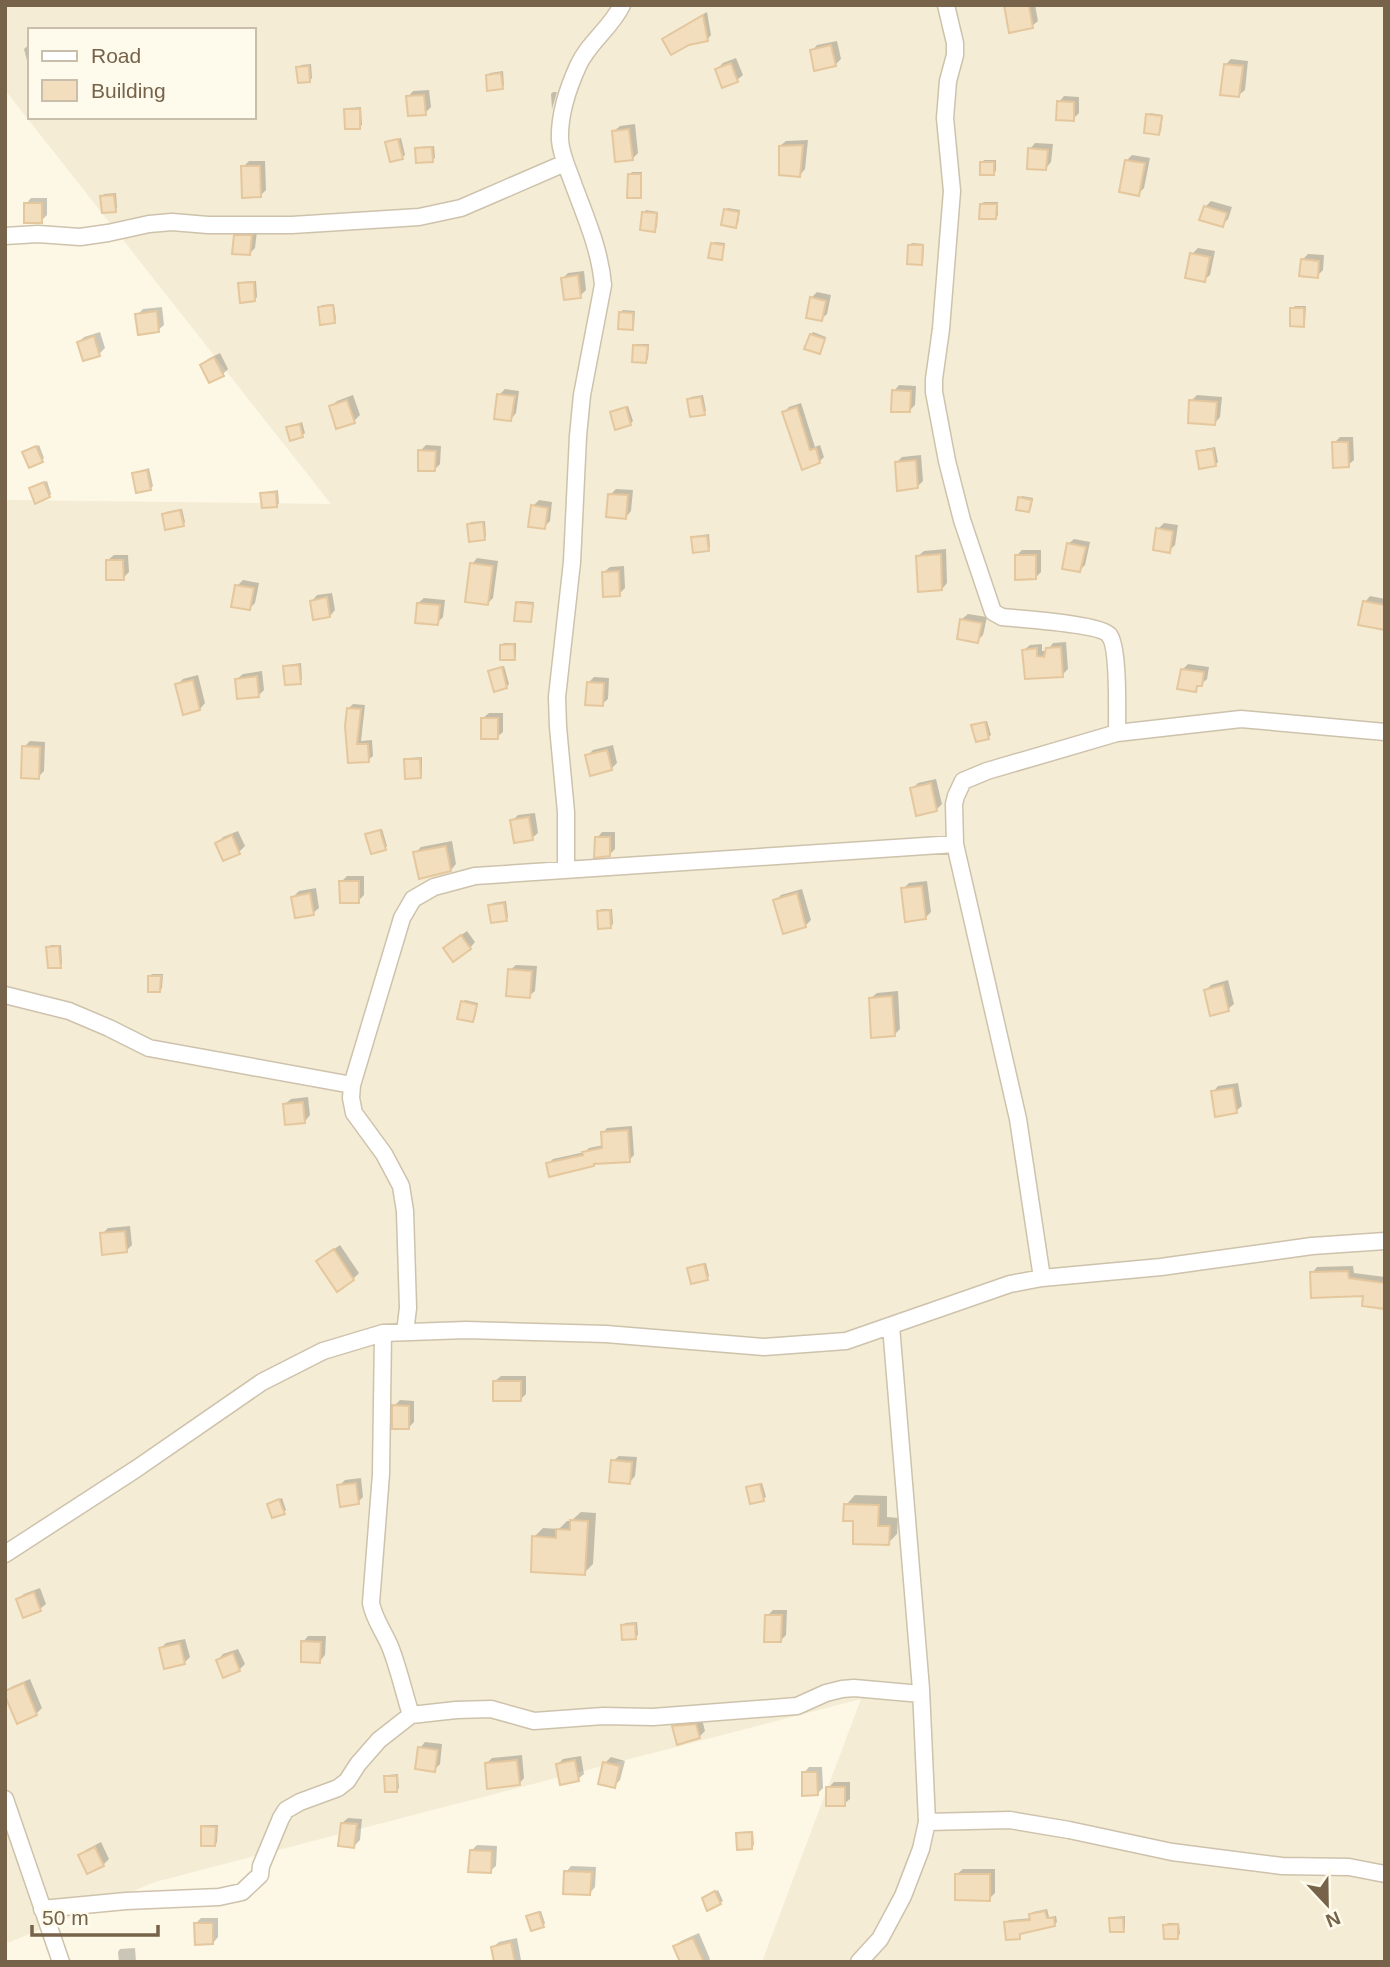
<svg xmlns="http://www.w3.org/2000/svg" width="1390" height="1967" viewBox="0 0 1390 1967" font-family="Helvetica,sans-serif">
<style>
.residential{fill:#f4ecd4;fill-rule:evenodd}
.shadow{fill:#0003}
.building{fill:#f2ddbd;stroke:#e5c79d;stroke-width:2}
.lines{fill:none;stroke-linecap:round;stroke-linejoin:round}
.minor-casing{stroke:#cec2ac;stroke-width:19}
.minor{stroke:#fff;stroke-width:16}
</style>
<rect width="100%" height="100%" fill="#fcf8e5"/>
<path class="residential" d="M5 5H1385V1962H762L861 1699 155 1882 5 1944V500L331 504 5 90ZM30 30H254V117H30Z"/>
<path class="shadow" d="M1007 5H1035L1038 21 1032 26Z
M707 12 711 35 707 40 664 39 669 34Z
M837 41 841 59 835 65 812 51 817 45Z
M30 44V68H29L24 49Z
M736 58 743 75 737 80 717 69 723 63Z
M1231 59 1248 61 1245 90 1239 95 1225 65Z
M311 64 312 78 310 80 298 68 301 65Z
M503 71 504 85 502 87 487 75 490 73Z
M429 90 431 107 425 113 408 97 413 91Z
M553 92H557L552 109 551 94Z
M1064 96 1079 97V113L1073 119 1059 102Z
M361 107 362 125 359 127 346 110 348 108Z
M1150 113 1163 115 1161 131 1159 133 1148 115Z
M635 124 638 153 632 159 614 131 620 126Z
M401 138 405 155 402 157 387 143Z
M808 140 805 169 800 175 780 146 786 141Z
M1035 143 1053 144 1051 162 1046 168 1030 149Z
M434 146 435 158 432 160 417 149 419 147Z
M1132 155 1150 158 1144 188 1138 194 1127 160Z
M984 160H996V171L994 173 982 163Z
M249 161H265L266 190 260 196 243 167Z
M632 172H642V194L640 196 629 175Z
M116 193 117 208 115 210 102 197 104 194Z
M31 198H47V215L41 221 26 204Z
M1211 201 1232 207 1228 219 1222 225 1205 207Z
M984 202H998V215L996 217 981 204Z
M728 208 740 210 738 224 735 226 725 210Z
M646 210 658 212 657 227 654 230 644 213Z
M241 231H257L255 248 250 253 235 236Z
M715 242 725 243 723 255 721 258 712 244Z
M912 243 924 244 923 261 921 263 910 245Z
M1198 248 1215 251 1210 275 1204 280 1192 254Z
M1308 254 1324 255 1323 270 1317 276 1302 260Z
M584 271 586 290 580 296 563 278 568 273Z
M256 281 257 297 254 300 240 284 242 282Z
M817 292 831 295 827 314 821 319 811 298Z
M334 304 336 319 334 321 320 308 322 305Z
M1295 306H1306L1305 323 1303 325 1292 309Z
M162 307 164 325 158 330 137 315 143 309Z
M623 310 635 311 634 326 632 328 620 313Z
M100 332 105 348 99 354 79 342 84 337Z
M813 332 826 337 819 352 811 335Z
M637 344H649L648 359 646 361 634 346Z
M220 353 228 369 223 374 202 365 208 359Z
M899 385 916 386 915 405 910 410 894 391Z
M505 389 519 391 516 413 511 419 499 395Z
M353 395 360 415 354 421 331 406 337 401Z
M703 395 706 411 704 413 689 400 691 397Z
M1197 395 1222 397 1220 417 1215 423 1191 401Z
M801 403 815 447 820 445 824 457 819 462 803 467 784 412 789 407Z
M628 406 633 421 630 424 612 413Z
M302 422 305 433 302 435 288 428Z
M1340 437H1353L1354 460 1348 465 1334 443Z
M39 445 44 458 42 460 24 452Z
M426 445 441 446 440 464 435 469 420 451Z
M1215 447 1218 462 1215 465 1198 452 1200 450Z
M921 455 923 481 917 487 896 463 902 457Z
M149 468 153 486 151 488 134 474 136 472Z
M47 481 51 494 49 496 33 487Z
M616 489 633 490 631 511 626 517 610 495Z
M278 490 279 503 277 505 262 494 265 492Z
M1022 496 1033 498 1031 508 1028 510 1020 498Z
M539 500 552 502 550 521 544 527 533 506Z
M182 509 185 522 183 524 164 515 166 512Z
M485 521 486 536 484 538 469 525 471 522Z
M1164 523 1178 525 1175 545 1169 551 1158 529Z
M709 534 710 547 708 550 693 538 696 536Z
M1074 539 1090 542 1085 565 1080 570 1068 544Z
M946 549 947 583 942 589 918 556 924 551Z
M1022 550H1041V572L1035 578 1016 556Z
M114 555H128L129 572 123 578 108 560Z
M477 558 498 561 493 598 488 603 472 564Z
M624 566 625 588 619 594 604 572 610 567Z
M243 580 259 583 255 603 250 608 237 586Z
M332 593 335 610 330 616 312 601 317 595Z
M1370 596 1385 599V628L1365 602Z
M424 598 445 600 443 617 437 623 418 603Z
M520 601 534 602 532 618 530 620 518 603Z
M968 614 987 617 983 635 977 641 962 619Z
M1066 642 1068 669 1062 675 1024 650 1030 645 1042 644V651H1047L1053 643Z
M504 643H516V656L514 658 502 645Z
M301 663 302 679 300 682 285 667 287 665Z
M1188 664 1209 667 1207 679 1195 690 1182 670Z
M504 666 509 684 507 686 490 671Z
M262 671 264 690 258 696 237 679 243 674Z
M198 675 205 703 200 709 177 685 183 679Z
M594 677 609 678 608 699 602 704 589 682Z
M353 704 365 705 361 741 372 740 373 756 368 760 349 761V708Z
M489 713H503V732L497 737 483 718Z
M987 721 991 735 988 737 973 726Z
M30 741 45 742 44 771 38 777 24 747Z
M613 745 617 763 611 769 587 756 593 750Z
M422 757V774L420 776 406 760 408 758Z
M936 779 942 804 936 810 912 789 918 783Z
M535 813 538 833 532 838 512 821 518 815Z
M382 829 387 846 385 848 367 835Z
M238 831 245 846 239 852 224 859 217 843 223 837Z
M602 832H615V849L609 855 597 838Z
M452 841 456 864 451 870 415 853 421 847Z
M347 876H364V895L358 901 341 882Z
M927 881 931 912 925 918 903 889 909 883Z
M316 888 319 908 313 913 293 897 299 891Z
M802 889 811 920 805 926 775 901 781 895Z
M506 901 508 917 506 919 490 906 493 903Z
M601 909H612L613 924 611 926 599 912Z
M467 931 475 942 470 948 450 943Z
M51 945H61L62 964 60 966 48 947Z
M516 965 537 966 535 991 529 996 510 970Z
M152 974H163L162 988 160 990 150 976Z
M1228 980 1234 1004 1228 1009 1206 990 1211 985Z
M898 991 900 1029 894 1035 871 998 877 993Z
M465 1000 478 1003 475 1018 472 1021 463 1002Z
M1238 1083 1242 1106 1236 1111 1213 1092 1218 1086Z
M308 1097 310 1115 305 1121 285 1104 291 1099Z
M632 1126 634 1155 629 1160 548 1164 553 1159 585 1152 589 1148 604 1145 603 1133 607 1128Z
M130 1226 132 1245 126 1251 102 1234 108 1228Z
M340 1245 359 1273 353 1279 324 1256Z
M706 1263 709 1276 707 1278 689 1268 692 1266Z
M1353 1266 1354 1273 1385 1277V1307L1365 1294 1312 1273 1317 1267Z
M501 1376H526V1394L520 1400 495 1381Z
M400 1400 414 1401V1422L408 1428 394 1406Z
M619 1456 637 1457 635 1476 630 1482 613 1461Z
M361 1478 363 1497 358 1502 339 1486 345 1480Z
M762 1483 766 1497 763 1499 748 1488 750 1486Z
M855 1495 887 1496V1517L898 1518 897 1534 888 1543 855 1519 846 1505Z
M282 1498 286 1510 284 1512 269 1504Z
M581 1512 596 1513 593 1564 584 1573 534 1537 543 1528 559 1529 567 1521H571Z
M40 1588 46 1604 40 1609 18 1599 24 1594Z
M773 1610H787L786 1635 780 1641 767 1616Z
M637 1622 638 1635 635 1637 623 1626 625 1623Z
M308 1636H326L325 1655 320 1661 303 1642Z
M185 1639 190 1657 184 1663 160 1649 166 1643Z
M238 1649 245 1664 239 1670 218 1660 223 1654Z
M30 1679 42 1708 36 1714 6 1693 11 1687Z
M702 1719 705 1731 699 1737 674 1727 679 1721Z
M425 1742 442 1744 440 1764 434 1770 420 1748Z
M522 1755 524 1778 519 1784 486 1764 492 1758Z
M581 1756 584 1774 578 1779 558 1764 563 1759Z
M611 1757 625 1761 620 1780 614 1786 605 1763Z
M809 1767H822L823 1788 817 1794 804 1773Z
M398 1774 399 1788 397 1790 386 1777 388 1775Z
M834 1782H850V1799L844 1804 828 1788Z
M348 1818 362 1819 360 1840 354 1846 342 1823Z
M205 1825H218L217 1842 215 1845 203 1827Z
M753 1831 754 1845 752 1847 738 1834 740 1832Z
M101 1842 109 1859 103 1865 80 1855 86 1850Z
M477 1845 497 1846 496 1866 490 1871 471 1851Z
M571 1866 596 1867 595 1887 590 1893 566 1872Z
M963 1869H995V1893L989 1899 957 1874Z
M718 1890 723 1901 720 1903 704 1898Z
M1047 1909 1049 1917 1056 1916 1057 1922 1054 1925 1022 1932 1020 1937 1006 1923 1009 1920 1032 1918 1031 1915 1033 1912Z
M541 1911 545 1923 543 1926 528 1916Z
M1125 1916V1928L1123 1930 1111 1919 1113 1917Z
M201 1918H218V1937L213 1943 195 1924Z
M1168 1923H1179L1180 1934 1177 1937 1165 1926Z
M699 1933 710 1959 708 1962H682L675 1947 681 1941Z
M517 1938 521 1960 519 1962H496L493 1947 499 1942Z
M135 1948 136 1962H119L118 1952 120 1949Z"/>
<path class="building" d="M1004 5H1029L1033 28 1009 33Z
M703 15 708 41 689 45 671 55 662 39Z
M831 45 836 66 814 71 810 50Z
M731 63 738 82 722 88 715 69Z
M1224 64 1243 66 1239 97 1220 95Z
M309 66 310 82 298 83 296 67Z
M501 73 503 89 487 91 486 75Z
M424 95 426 115 408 116 406 96Z
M1057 101 1074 102V121L1056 120Z
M344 109H360V129H345Z
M1146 114 1162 116 1159 135 1144 133Z
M629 129 633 160 615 162 612 131Z
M398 139 403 159 390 162 385 142Z
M803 145 800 177 779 175V146Z
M432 147 433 162 416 163 415 148Z
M1028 148 1048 150 1046 170 1027 169Z
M1125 160 1145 163 1139 196 1119 192Z
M980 162H994V175H980Z
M241 166H260L261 197 242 198Z
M628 174H641V198H627Z
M114 195 116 212 102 213 100 196Z
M24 203H42V223H24Z
M980 204H997L996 219H979Z
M1204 206 1227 213 1223 227 1199 220Z
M724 209 739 212 736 228 721 225Z
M642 212 657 213 655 232 640 230Z
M234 235H252L250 255 232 254Z
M711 243 724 245 722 260 708 258Z
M908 245H923L922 265 907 264Z
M1190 253 1210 257 1205 282 1185 278Z
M1301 259 1319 261 1318 278 1299 276Z
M578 275 581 298 564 300 561 278Z
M254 282 255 301 240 303 238 283Z
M810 297 826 301 822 321 806 318Z
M333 305 335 323 320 325 318 307Z
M1290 308H1304V327L1290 326Z
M157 311 159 332 138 335 135 314Z
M619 312 633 313V330L618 329Z
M810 334 825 339 820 354 804 349Z
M94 336 100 356 83 361 77 342Z
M633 345 648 346 646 363 632 362Z
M214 357 224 376 209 383 200 365Z
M892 390 911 391 910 412H891Z
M497 394 515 396 511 421 494 419Z
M701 397 705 415 690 417 687 399Z
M347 400 355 423 336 429 329 406Z
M1189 400 1217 402 1215 425 1188 423Z
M626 407 631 425 615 430 610 412Z
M797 407 810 450 816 448 820 463 802 470 782 412Z
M300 424 303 437 290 441 286 427Z
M1332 442H1348L1349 467 1333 468Z
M36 446 43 462 29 468 22 452Z
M1213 449 1216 466 1199 469 1196 451Z
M418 450 436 451 435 471H418Z
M916 460 918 488 897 491 895 462Z
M147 470 151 490 136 493 132 473Z
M44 482 50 497 35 504 29 488Z
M276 492 277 507 262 508 260 493Z
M608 494 628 495 626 519 606 517Z
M1018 497 1032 500 1029 512 1016 510Z
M531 505 548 508 545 529 528 527Z
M180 510 184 526 165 530 162 514Z
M483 522 485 540 469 542 467 524Z
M1156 528 1173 531 1170 553 1153 550Z
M707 536 709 551 693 553 691 537Z
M1067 543 1086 547 1080 572 1062 569Z
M941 554 942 590 918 592 916 556Z
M1015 555H1036V579L1015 580Z
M106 560H123L124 580H106Z
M470 563 493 566 488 605 465 602Z
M619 571 620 596 603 597 602 572Z
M235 585 254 588 250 610 231 607Z
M327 597 330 617 313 620 310 601Z
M1363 601 1385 605V630L1358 625Z
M516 602 533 604 531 622 514 621Z
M417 603 440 605 438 625 415 623Z
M960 619 982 623 978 643 957 639Z
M514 644 515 660H500V645Z
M1061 647 1063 677 1025 679 1022 650 1037 648V656L1044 657 1046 648Z
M299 665 301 684 285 685 283 666Z
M502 667 507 688 494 692 488 671Z
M1181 669 1204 672 1202 686H1197L1196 692 1177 689Z
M257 676 259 697 237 699 235 679Z
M193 680 200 710 183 715 175 684Z
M587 682 604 683 603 706 585 705Z
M347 708 361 709 357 744H368L369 762 348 763 345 726Z
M481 718H498V739H481Z
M985 722 989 739 976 742 971 725Z
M22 746 40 747 39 779 21 778Z
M607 750 612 770 590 776 585 755Z
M404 759H420L421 778 405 779Z
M931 783 937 811 916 816 910 788Z
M529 817 533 840 514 843 510 820Z
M380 830 386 850 371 854 365 834Z
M232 835 240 854 223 861 215 843Z
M595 837H610V856L594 858Z
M446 846 451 871 419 879 413 852Z
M339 881H359V903H340Z
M922 886 926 919 905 922 901 888Z
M310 893 314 915 295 918 291 897Z
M797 893 806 927 783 934 773 900Z
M504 903 507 921 491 923 488 905Z
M610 910 611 928 598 929 597 911Z
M461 935 471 949 453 962 443 948Z
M59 946 61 968H48L46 947Z
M508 969 532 971 530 998 506 996Z
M148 976H161L160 992H148Z
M1223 985 1229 1011 1210 1016 1204 990Z
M892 996 895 1036 871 1038 869 998Z
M461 1001 477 1005 473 1022 457 1019Z
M1233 1088 1237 1113 1215 1117 1211 1091Z
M303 1102 305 1123 285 1125 283 1104Z
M628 1130 630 1162 594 1164V1166L549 1177 546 1163 583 1155 582 1152 602 1148 601 1132Z
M125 1231 127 1252 102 1255 100 1233Z
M334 1249 354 1280 337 1292 316 1261Z
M704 1264 708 1280 691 1284 687 1268Z
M1348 1271 1349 1278 1385 1283V1309L1362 1306 1363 1296 1311 1298 1310 1272Z
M493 1381H521V1401H493Z
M392 1405 409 1406V1429H392Z
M611 1460 632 1462 630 1484 609 1482Z
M356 1483 359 1504 340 1507 337 1485Z
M760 1484 764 1501 750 1504 746 1487Z
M279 1499 285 1514 272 1518 267 1504Z
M844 1504 879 1505 878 1526H890L889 1545 853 1544V1521H843Z
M570 1520 588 1521 585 1575 531 1572 532 1536 556 1538V1529L570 1530Z
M34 1592 41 1611 23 1618 16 1599Z
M765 1615H782L781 1642H764Z
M635 1624 636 1639 622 1640 621 1625Z
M301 1641 321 1642 320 1663 301 1662Z
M180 1643 185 1664 164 1669 159 1648Z
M233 1653 240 1671 223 1678 216 1660Z
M24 1683 37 1715 17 1724 5 1696V1691Z
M696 1724 700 1738 677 1745 672 1726Z
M418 1747 438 1750 435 1772 415 1769Z
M517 1760 520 1785 487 1789 485 1763Z
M575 1760 579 1781 560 1785 556 1764Z
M603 1762 620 1766 615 1788 598 1784Z
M802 1772H817L818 1795 802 1796Z
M384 1776H397V1792H385Z
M826 1787H845V1806H826Z
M341 1823 357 1824 354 1848 338 1846Z
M201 1826 216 1827 215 1846H201Z
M752 1832V1849L737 1850 736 1833Z
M95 1847 104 1866 87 1874 78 1855Z
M470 1850 492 1851 491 1873 468 1872Z
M564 1871 592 1872 590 1895 563 1894Z
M955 1874H990V1901L955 1900Z
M715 1891 721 1904 707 1911 702 1898Z
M1045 1911 1047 1918H1054L1055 1926 1020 1934V1939L1006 1940 1004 1922 1030 1920 1029 1914Z
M539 1912 544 1927 531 1931 526 1916Z
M1109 1918H1123L1124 1932H1110Z
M194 1923H213V1944L195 1945Z
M1178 1924V1939H1164L1163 1925Z
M693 1938 704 1962H680L673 1946Z
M511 1942 515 1962H494L491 1947Z"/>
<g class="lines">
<defs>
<path id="minor" d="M946 5 955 43V55L948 81 945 118 952 191 941 329 934 379V392L947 461 962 520 993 612 1002 617C1020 619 1100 624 1109 635 1119 646 1117 715 1117 733
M5 236 38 234 80 237 108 233 149 224 172 222 208 225H292L419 217 461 208 565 163
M955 844 954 804 956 796 963 781 987 771 1117 733 1241 719 1385 732
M566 869V812L558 727 557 697 572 562 578 436 582 395 603 285C600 250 586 218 574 186 569 171 561 156 560 140 559 115 568 88 578 66 588 43 611 28 622 5
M5 995 69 1011 109 1028 149 1048 352 1085
M405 1332 408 1308 405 1211 401 1186 384 1154 354 1113 351 1098 352 1085 402 918 413 899 434 887 475 876 955 844 1018 1119 1042 1278
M383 1333 381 1474 371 1603C374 1620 385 1633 391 1649 399 1670 404 1693 411 1715L456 1710 491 1709 534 1721 603 1716 653 1717 797 1706 826 1693 842 1689 854 1688 921 1694
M5 1554 136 1469 262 1382 323 1351 383 1333 466 1330 606 1334 764 1347 846 1341 1010 1284 1042 1278 1161 1267 1312 1246 1385 1241
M5 1799 61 1962
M927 1822 1010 1820 1069 1830 1172 1852 1282 1866 1349 1867 1385 1874
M42 1909 126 1901 219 1897 242 1892 260 1875 261 1866 281 1818 286 1810 300 1802 338 1788 347 1781 358 1764 379 1740 411 1715
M859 1962 880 1939 903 1896 921 1849 927 1822 921 1689 891 1326"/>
</defs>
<use href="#minor" class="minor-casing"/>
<use href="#minor" class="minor"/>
</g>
<rect width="1390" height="1967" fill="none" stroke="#76634a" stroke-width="14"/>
<rect x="28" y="28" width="228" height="91" fill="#fffbec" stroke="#c8beab" stroke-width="2"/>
<rect x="42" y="51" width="35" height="10" fill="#ffffff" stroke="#c8beab" stroke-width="2"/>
<text x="91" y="63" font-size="21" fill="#76634a">Road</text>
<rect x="42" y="80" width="35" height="21" fill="#f2ddbd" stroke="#c8beab" stroke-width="2"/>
<text x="91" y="98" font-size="21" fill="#76634a">Building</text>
<g transform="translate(1327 1904) rotate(158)" stroke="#fffbec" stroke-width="5" paint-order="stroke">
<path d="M0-5L12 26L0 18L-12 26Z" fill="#76634a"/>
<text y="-10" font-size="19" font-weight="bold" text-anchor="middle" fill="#76634a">N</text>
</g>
<path d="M32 1925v10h126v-10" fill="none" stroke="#76634a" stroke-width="3.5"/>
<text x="42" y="1925" font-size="21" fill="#76634a" stroke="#fffbec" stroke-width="5" paint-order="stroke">50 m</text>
</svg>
